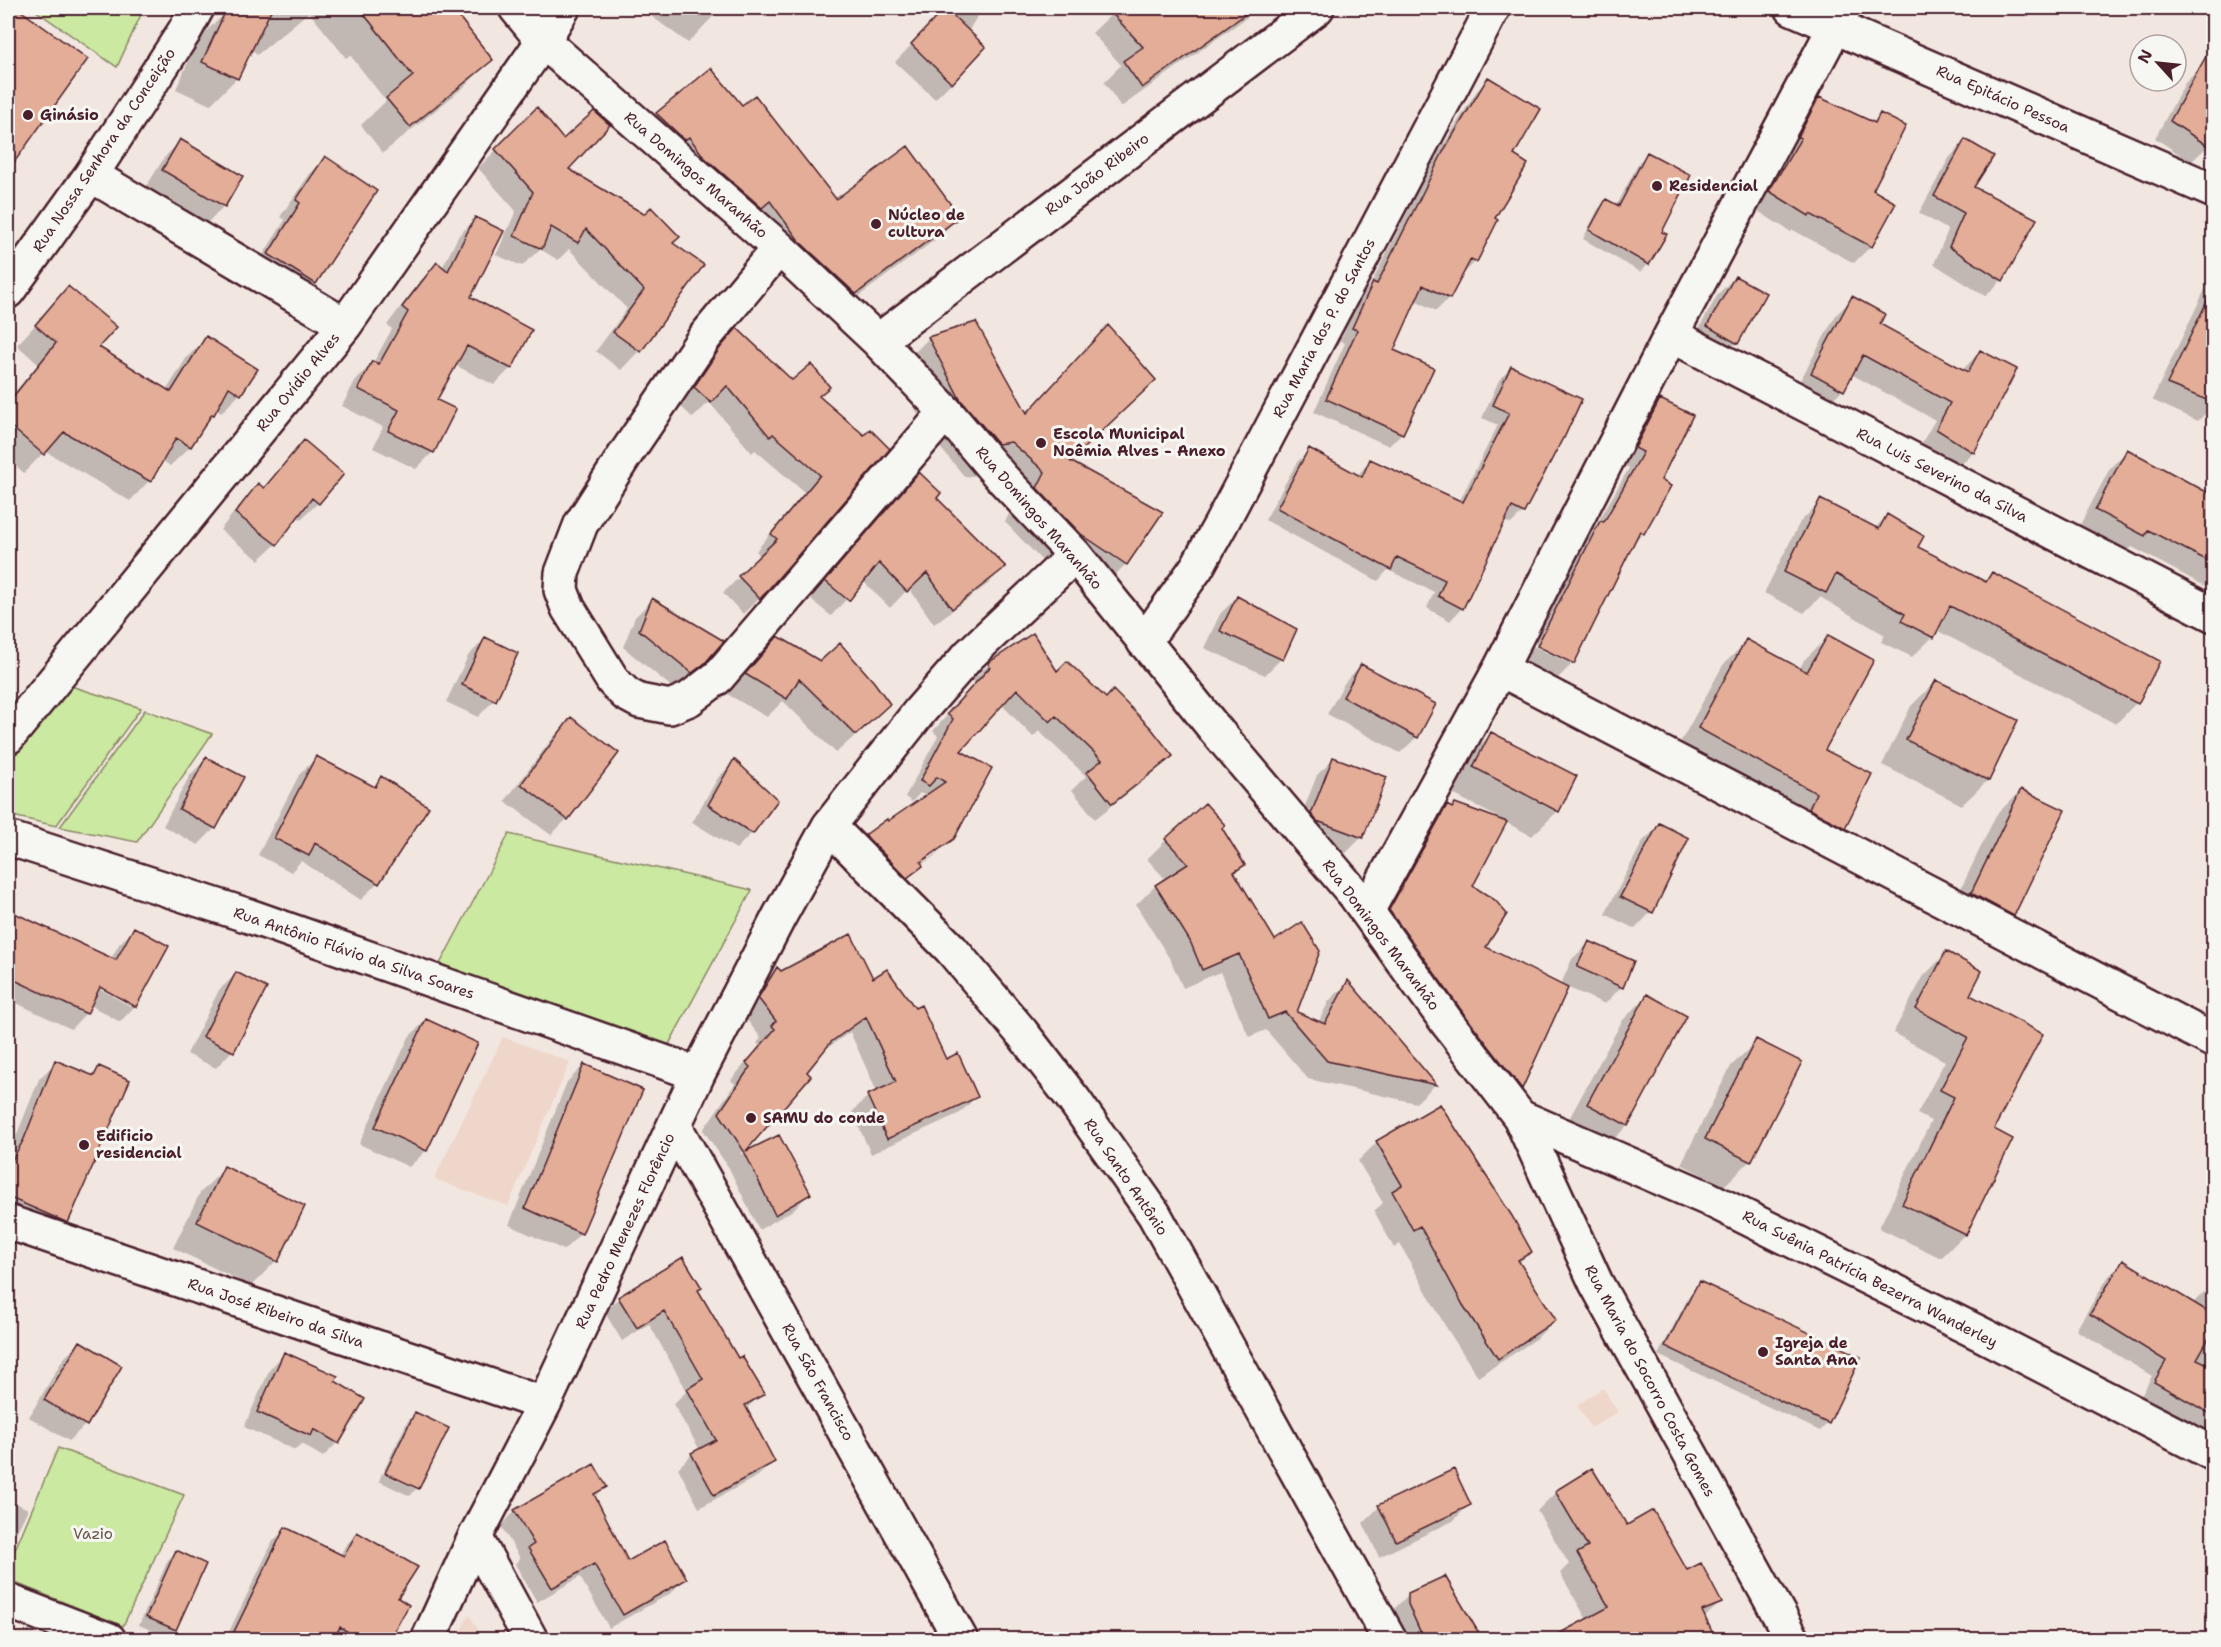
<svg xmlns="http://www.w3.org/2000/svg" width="2221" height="1647" viewBox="0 0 2221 1647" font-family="'Shantell Sans',sans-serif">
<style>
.built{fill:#eed6ca}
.green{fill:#cbe9a1;stroke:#8a8466;stroke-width:1.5}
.shadow{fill:#0003;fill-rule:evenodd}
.building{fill:#e3ad98;stroke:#4a1f2b;stroke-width:1.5}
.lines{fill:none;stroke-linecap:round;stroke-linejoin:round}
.street-casing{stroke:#4a1f2b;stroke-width:38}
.street{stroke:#f6f6f2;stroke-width:33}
.poi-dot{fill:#4a1f2b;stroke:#f6f6f2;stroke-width:2}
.labels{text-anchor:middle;stroke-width:6;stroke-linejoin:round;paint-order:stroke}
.street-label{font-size:15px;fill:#4a1f2b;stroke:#f6f6f2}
.poi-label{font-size:15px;font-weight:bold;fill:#4a1f2b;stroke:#f6f6f2;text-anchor:start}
.park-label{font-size:15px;fill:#6a5248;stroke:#f6f6f2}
</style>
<rect width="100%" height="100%" fill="#f2e7e0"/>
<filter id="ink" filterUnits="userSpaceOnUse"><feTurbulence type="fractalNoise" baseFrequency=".0167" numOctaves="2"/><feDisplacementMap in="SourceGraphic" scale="12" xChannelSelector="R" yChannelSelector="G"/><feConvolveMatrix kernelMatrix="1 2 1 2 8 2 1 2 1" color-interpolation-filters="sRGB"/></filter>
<g filter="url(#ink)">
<path class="built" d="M503 1037 570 1062 508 1206 434 1179Z
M1603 1388 1618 1412 1591 1428 1577 1405Z
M469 1614 483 1639H457Z"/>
<path class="green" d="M32 8H144L117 67Z
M58 682 141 708 56 826 8 815V745Z
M145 710 212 734 137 842 60 827Z
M509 834 752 890 668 1046 440 964Z
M58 1448 184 1495 123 1626 8 1580V1566Z"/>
<path class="shadow" d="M8 8H15L86 60 8 168Z
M231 8H406L409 12 414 8H450L491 60 464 87 383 153 361 125 386 101 350 55 346 58 309 12 257 55 251 48 237 78 210 105 176 89 199 38Z
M640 8H721L688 43Z
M939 8H982L968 32 951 83 935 99 895 62 944 11Z
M1118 8H1260L1121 107 1104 82 1121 65 1092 33Z
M2202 66 2208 146 2191 162 2155 138 2185 83Z
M711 70 741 107 835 201 958 217 939 237 836 313 638 133 657 114Z
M1489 79 1512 156 1493 219 1476 261 1463 274 1449 298 1436 311 1415 300 1392 351 1402 433 1389 446 1314 412 1345 343 1340 341 1360 297 1370 286 1431 165 1476 92Z
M1819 99 1872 123 1880 115 1871 191V246L1854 263 1793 230 1791 232 1753 208 1785 155 1782 154 1803 115Z
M537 109 566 169 702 265 639 351 621 370 596 351 627 309 569 249 558 260 540 249 522 266 496 255 516 211 478 168Z
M180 141 241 177 224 206 207 223 146 187 164 158Z
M1965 141 1971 188 2002 280 1985 296 1934 264 1948 230 1919 213 1949 158Z
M1647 154 1660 232 1648 264 1640 272 1583 239 1598 209 1606 201 1616 207 1639 162Z
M325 158 315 283 299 300 253 271 285 220 280 217 309 175Z
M476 219 469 298 530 331 510 369 494 385 455 365 435 400 433 452 416 469 373 448 383 427 342 406 356 379 373 363 392 329 387 325 420 281 437 264 442 268 459 235Z
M2214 276V405L2198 421 2152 400 2209 281Z
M1735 277 1736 343 1720 359 1691 343 1718 294Z
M69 288 97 348 166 391 187 357 207 338 240 394 221 413 215 409 190 447 170 466 162 460 149 481 130 501 45 451 24 473 8 459V400L38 364 17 345Z
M1853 298 1878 324 1962 370 1980 352 1973 452 1957 469 1920 446 1935 420 1851 374 1842 390 1826 406 1795 390 1836 315Z
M1108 327 1120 413 1069 462 1126 564 1093 597 1048 567 1005 522 1013 506 978 475 965 477 927 432 896 371 929 338 1026 414Z
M737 330 792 382 818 397 864 437 759 598 743 614 723 593 761 556 756 551 804 492 755 450 752 453 709 402 693 418 678 404 704 367Z
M1511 368 1559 442 1523 512 1511 524 1504 521 1462 608 1450 621 1427 608 1434 592 1388 570 1378 581 1265 520 1297 462 1310 450 1357 476 1370 461 1459 502 1498 425 1482 418 1499 380Z
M1660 400 1659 480 1643 533 1632 544 1573 663 1557 679 1522 662 1531 645 1569 663V660L1532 642 1585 538 1595 527 1629 468 1621 464 1645 416Z
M304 443 318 503 301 519 297 516 276 544 259 560 220 530 242 502 258 485 263 488Z
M2127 451 2214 497V591L2132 547 2127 552 2079 527 2110 468Z
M919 474 934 498 1004 567 988 584 934 624 909 588 890 608 863 581 831 616 810 599Z
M1821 501 1875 528 1887 516 1916 548 1983 582 1992 574 2158 662 2136 703 2116 724 1936 630 1933 637 1912 657 1881 642 1885 635 1820 597 1804 613 1764 593 1800 522Z
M1237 597 1281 659 1265 675 1204 648 1220 614Z
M652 600 704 662 674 689 623 647 635 617Z
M1828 637 1823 751 1844 827 1820 851 1675 752 1723 665 1747 641 1799 670 1804 660Z
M778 638 869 723 836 753 783 701 767 717 727 694Z
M485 639 494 700 478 717 446 702 468 656Z
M989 664 1057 673 1106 700 1171 756 1155 772 1095 819 1072 790 1086 776 1039 731 1033 737 1001 704 958 751 952 839 942 849V845L914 866 915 868 940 851 936 855 921 865 905 881 850 852 886 821 888 823 927 796 920 793 912 802 905 797 938 736 933 731 975 684 973 680Z
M1361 665 1417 737 1400 753 1327 714 1345 682Z
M1936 681 1988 780 1962 805 1882 765 1911 706Z
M572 719 567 819 551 835 505 801 555 735Z
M1491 734 1558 811 1532 836 1505 822 1471 887 1484 948 1560 986 1572 959 1589 943 1632 962 1621 987 1605 1004 1566 987 1521 1088 1505 1104 1373 927 1431 823 1447 807 1451 809 1455 804 1500 821 1501 819 1449 792 1466 759Z
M207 758 215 828 198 845 163 826 190 775Z
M316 758 373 787 382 778 427 807 377 883 361 900 301 861 291 872 258 855 299 775Z
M1334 759 1362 837 1345 854 1300 837 1295 832 1317 775Z
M734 761 752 833 736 849 692 822 718 778Z
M2021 790 2013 915 1988 940 1947 918 1996 815Z
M1660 825 1651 912 1635 929 1605 914 1643 841Z
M1220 828 1243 865 1234 875 1295 1013 1318 1023 1329 1001 1348 982 1435 1085 1416 1103 1308 1079 1266 1030 1249 1037 1220 972 1183 988 1171 961 1136 905 1155 886 1166 880 1147 859 1166 840Z
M8 912 111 959 119 944 135 929V1006L120 1022 90 1005 86 1013 71 1029 8 999ZM94 982 132 1003V1007L93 985Z
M1946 953 1968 996 1992 1130 1965 1234 1941 1258 1879 1228 1931 1121 1917 1114 1945 1061 1893 1033 1923 977Z
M777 969 781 973 873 981 976 1097 960 1113 871 1154 852 1112 868 1096 877 1092 850 1032 820 1053 805 1073 809 1076 740 1155 779 1137 809 1194 793 1210 759 1230 729 1168 703 1130 735 1084 731 1080 760 1046 757 1043 761 1038 743 1015 761 985Z
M236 974 265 988 232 1051 216 1068 187 1054 219 990Z
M1647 996 1685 1017 1627 1126 1602 1151 1563 1130 1622 1021Z
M426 1020 476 1044 426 1151 409 1167 359 1144 409 1037Z
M1757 1041 1750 1161 1724 1186 1681 1164 1731 1066Z
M56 1062 91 1076 99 1068 67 1222 50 1239 8 1221V1157L39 1079Z
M584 1065 581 1233 564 1250 509 1225 567 1082Z
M1377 1142 1530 1252 1518 1264 1555 1320 1536 1339 1478 1377 1444 1324 1400 1244 1394 1248 1374 1211 1383 1203 1358 1161Z
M225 1168 276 1261 251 1286 173 1248 200 1193Z
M2123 1262 2192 1304 2204 1292 2214 1297V1450L2140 1398 2152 1376 2076 1330 2108 1277Z
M1700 1283 1828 1423 1820 1431 1658 1355 1692 1291Z
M697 1290 738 1360 763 1393 746 1409 773 1462 758 1476 699 1508 678 1468 692 1454 700 1450 673 1404 687 1391 649 1324 622 1341 605 1313 619 1298Z
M80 1342 85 1425 69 1441 29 1417 63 1359Z
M284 1354 334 1382 337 1443 323 1457 301 1444 295 1450 244 1427 270 1369Z
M415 1414 418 1488 417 1489V1486L384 1470 407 1422Z
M1592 1470 1626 1527 1686 1572 1720 1603 1704 1618 1587 1620 1560 1573 1569 1564 1537 1511 1556 1492Z
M382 1473 416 1489 410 1496 379 1481Z
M605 1486 594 1498 628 1563 685 1578 671 1593 609 1628 580 1577 537 1602 515 1564 520 1558 501 1526 515 1511Z
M8 1499 28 1509 8 1550Z
M1469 1505 1453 1521 1379 1557 1363 1523 1379 1507Z
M285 1529 340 1556 345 1546 357 1534 396 1599 387 1640H225L273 1541Z
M176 1552 175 1629 167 1637 139 1625 168 1560Z
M1409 1594 1482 1640H1400L1392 1611Z"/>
<path class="building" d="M8 8H17L88 59 8 171Z
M227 8H272L238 79 202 62Z
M359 8H452L493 60 410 127 386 98 413 76Z
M945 8 986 47 952 84 911 44Z
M1107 8H1254L1142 88 1123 61 1143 47Z
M2214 42V150L2170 121Z
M711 68 742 105 755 95 836 199 908 146 960 217 856 294 800 242 770 201 762 208 704 157 689 137 685 140 656 113Z
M1488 77 1541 109 1514 155 1528 164 1495 218 1498 220 1477 262 1471 259 1450 299 1423 285 1394 350 1434 368 1403 434 1326 399 1357 330 1352 328 1373 282 1377 284 1444 150Z
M1819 97 1875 123 1880 113 1906 126 1873 190 1896 203 1872 247 1810 214 1809 216 1769 191 1801 138 1798 137Z
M537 107 563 139 594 111 610 125 569 169 644 214 651 207 680 237 673 243 704 265 641 352 613 332 644 290 586 229 578 243 551 227 542 249 514 236 533 192 495 149Z
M180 139 243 176 225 207 162 170Z
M1965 139 1994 156 1974 187 2037 219 2003 281 1949 247 1964 213 1934 196Z
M1647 152 1691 175 1662 232 1667 234 1649 265 1589 230 1606 199 1619 206Z
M325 156 377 191 316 284 268 254 300 203 296 200Z
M475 217 504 231 471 297 532 330 512 369 467 346 437 400 456 409 434 453 388 431 399 410 358 389 372 361 379 364 408 312 402 307 437 262 448 271Z
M1735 276 1766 293 1738 344 1707 326Z
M68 286 117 327 99 347 171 392 206 336 258 369 241 395 229 387 214 415 212 414 191 447 176 438 151 482 64 432 44 455 8 424V403L56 343 35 325Z
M2214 287V403L2167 384Z
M1852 296 1885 314 1880 324 1968 372 1980 350 2017 369 1974 453 1936 429 1950 403 1863 355 1844 391 1811 373Z
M976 322 1027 413 1108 325 1156 380 1070 461 1163 512 1127 565 1081 534 1037 488 1045 472 1011 442 998 444 960 399 928 337Z
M737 328 792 380 811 364 830 387 819 396 864 435 870 429 890 449 760 599 738 576 777 539 771 534 820 475 773 434 770 437 727 386 711 403 694 387 720 348Z
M1511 366 1582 399 1564 438H1563L1524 513 1512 507 1463 609 1438 596 1445 580 1397 557 1391 570 1277 508 1309 448 1362 477 1370 459 1463 502 1509 413 1493 405Z
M1660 399 1693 415 1661 480 1671 486 1644 534 1640 531 1574 664 1537 646 1600 521 1604 522 1643 452 1635 448Z
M304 440 344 474 319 504 312 498 277 545 235 513 258 483 264 488Z
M2127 449 2214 496V564L2148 530 2145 536 2095 510Z
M919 472 941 493 937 498 1006 567 952 609 927 573 907 592 879 563 849 601 825 581Z
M1820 499 1879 529 1887 514 1924 536 1918 547 1986 582 1992 572 2160 661 2138 704 1950 606 1934 638 1901 621 1905 614 1836 574 1826 593 1784 572Z
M1237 596 1297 629 1283 660 1220 631Z
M652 598 724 641 705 663 692 673 639 630Z
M1033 633 1057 671 1067 661 1106 698 1113 690 1151 728 1173 756 1112 804 1087 772 1102 760 1056 716 1050 722 1017 689 961 751 992 768 954 839 921 862 923 866 907 878 865 835 887 819 888 821 945 782 937 777 929 786 920 781 953 719 947 714 990 667 988 663Z
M1828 635 1874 660 1825 750 1872 774 1845 828 1809 809 1816 793 1698 728 1746 639 1807 672Z
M778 636 820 661 840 643 874 682 890 704 856 735 799 679 787 699 745 674Z
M485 637 518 653 496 701 462 685Z
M1361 664 1436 704 1418 738 1343 697Z
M1936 680 2018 720 1989 781 1906 740Z
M571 717 619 753 568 820 521 784Z
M1491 732 1577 776 1559 812 1473 767Z
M316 756 375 787 381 776 429 807 379 884 315 843 309 856 274 838Z
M206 757 244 777 216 829 179 809Z
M1333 757 1387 777 1363 838 1317 821 1311 814Z
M734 759 778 800 753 834 708 805Z
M2021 789 2065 810 2014 916 1971 893Z
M1205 803 1225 825 1222 828 1245 865 1234 872 1275 940 1302 922 1320 951 1297 1012 1325 1024 1348 980 1437 1085 1327 1061 1285 1012 1268 1019 1239 954 1202 970 1190 941 1155 885 1188 864 1165 839Z
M1455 803 1507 822 1473 886 1495 900 1507 914 1486 947 1568 988 1522 1089 1464 1014 1389 910 1447 805 1452 808Z
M1659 823 1689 838 1653 913 1620 897Z
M8 910 116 960 134 927 169 946 136 1007 100 987 87 1014 8 977Z
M851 934 873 978 887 969 915 1008 921 1005 946 1059 958 1053 978 1097 887 1139 867 1095 896 1082 866 1017 831 1042 807 1072 811 1076 746 1151 779 1135 811 1194 775 1215 744 1151 719 1113 750 1067 746 1063 775 1029 772 1026 776 1021 758 998 777 967 781 971Z
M1589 941 1634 961 1623 988 1577 967Z
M1946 951 1982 971 1970 995 2043 1034 1994 1129 2013 1139 1966 1235 1902 1204 1954 1097 1940 1090 1968 1037 1916 1009Z
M236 972 267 988 234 1052 203 1037Z
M1647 994 1687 1016 1628 1126 1587 1104Z
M426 1019 478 1043 427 1151 375 1127Z
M1756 1039 1802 1062 1751 1162 1705 1139Z
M55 1060 94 1076 99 1066 130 1080 68 1223 8 1197V1167L24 1139Z
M584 1064 643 1090 582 1234 525 1208Z
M1440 1104 1512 1216 1532 1252 1518 1260 1556 1320 1498 1359 1463 1305 1420 1226 1413 1230 1392 1191 1402 1185 1376 1141Z
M224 1166 305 1206 278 1262 197 1222Z
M683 1257 702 1288 698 1290 738 1358 742 1356 765 1394 745 1405 775 1462 714 1495 691 1453 716 1440 687 1389 703 1379 664 1311 637 1328 618 1297Z
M2123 1260 2214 1315V1329L2197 1359 2214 1367V1416L2154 1382 2166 1361 2090 1314Z
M1699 1281 1861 1357 1829 1424 1665 1346Z
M80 1341 122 1366 87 1426 44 1400Z
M284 1352 338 1376 335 1381 365 1399 339 1444 314 1429 311 1436 257 1412Z
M415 1412 449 1428 419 1489 385 1473Z
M594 1464 607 1487 594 1494 628 1561 665 1540 687 1579 623 1615 594 1564 552 1588 528 1548 534 1544 514 1510Z
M1592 1468 1627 1525 1653 1510 1687 1570 1701 1563 1722 1603 1702 1611 1716 1640H1547L1609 1607 1577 1553 1588 1547 1555 1491Z
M1454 1469 1471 1505 1396 1541 1378 1505Z
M285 1527 344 1556 357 1532 418 1567 398 1598 409 1605 389 1640H361L340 1627 333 1640H230Z
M176 1550 206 1564 176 1630 146 1617Z
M1445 1576 1483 1640H1424L1408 1604V1593Z"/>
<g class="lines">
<defs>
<path id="street" d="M516 8 543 41 779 248 878 341 946 412 1001 477 1075 555 1214 728 1355 895 1449 1025 1520 1117 1596 1283 1793 1640
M1792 8 2214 191
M91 175 345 325
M779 248 705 337 625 455 581 524 562 573 561 590 568 608 613 681 626 694 639 701 670 707 689 699 718 677 946 412
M8 291 91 175 184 32 197 8
M1671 335 2214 615
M878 341 1317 8
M1144 642 1197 567 1221 524 1493 8
M1500 669 2214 1041
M8 737 345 325 543 41 563 8
M829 826 951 949 1022 1033 1074 1100 1154 1214 1390 1640
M8 838 249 916 698 1074
M1367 911 1500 669 1671 335 1845 8
M1520 1117 1709 1199 1981 1334 2214 1454
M674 1125 961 1640
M8 1222 544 1404
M475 1537 531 1640
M8 1601 109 1640
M428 1640 475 1537 544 1404 698 1074 779 917 829 826 920 711 969 655 1075 555"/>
</defs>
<use href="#street" class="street-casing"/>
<use href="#street" class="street"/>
</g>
</g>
<g class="poi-dot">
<circle cx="28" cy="115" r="6"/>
<circle cx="1657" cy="186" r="6"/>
<circle cx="876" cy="224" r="6"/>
<circle cx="1041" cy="443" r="6"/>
<circle cx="751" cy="1118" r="6"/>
<circle cx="84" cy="1145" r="6"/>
<circle cx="1763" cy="1352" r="6"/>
</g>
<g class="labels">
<g class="street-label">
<text transform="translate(2003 99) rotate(24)" y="5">Rua Epitácio Pessoa</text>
<text transform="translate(104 150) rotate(-56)" y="5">Rua Nossa Senhora da Conceição</text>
<text transform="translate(1097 174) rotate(-37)" y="5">Rua João Ribeiro</text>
<text transform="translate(696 175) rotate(41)" y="5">Rua Domingos Maranhão</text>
<text transform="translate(1324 328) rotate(-62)" y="5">Rua Maria dos P. do Santos</text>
<text transform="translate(298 382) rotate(-51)" y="5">Rua Ovídio Alves</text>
<text transform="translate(1942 475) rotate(27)" y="5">Rua Luis Severino da Silva</text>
<text transform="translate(1039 518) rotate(49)" y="5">Rua Domingos Maranhão</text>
<text transform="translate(1381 935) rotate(53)" y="5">Rua Domingos Maranhão</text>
<text transform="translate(354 953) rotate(19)" y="5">Rua Antônio Flávio da Silva Soares</text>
<text transform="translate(1126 1177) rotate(56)" y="5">Rua Santo Antônio</text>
<text transform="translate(625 1231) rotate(-65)" y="5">Rua Pedro Menezes Florêncio</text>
<text transform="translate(1870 1279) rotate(27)" y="5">Rua Suênia Patrícia Bezerra Wanderley</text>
<text transform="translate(276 1313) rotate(19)" y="5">Rua José Ribeiro da Silva</text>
<text transform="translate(1650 1381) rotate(62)" y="5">Rua Maria do Socorro Costa Gomes</text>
<text transform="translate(818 1382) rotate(61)" y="5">Rua São Francisco</text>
</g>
<g class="poi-label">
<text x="40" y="120">Ginásio</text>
<text x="1669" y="191">Residencial</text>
<text x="888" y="220">Núcleo de<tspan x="888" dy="17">cultura</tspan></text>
<text x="1053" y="439">Escola Municipal<tspan x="1053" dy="17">Noêmia Alves - Anexo</tspan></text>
<text x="763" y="1123">SAMU do conde</text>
<text x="96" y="1141">Edificio<tspan x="96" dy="17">residencial</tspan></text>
<text x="1775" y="1348">Igreja de<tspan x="1775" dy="17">Santa Ana</tspan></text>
</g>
<g class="park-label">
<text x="93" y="1539">Vazio</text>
</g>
</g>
<rect width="2221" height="1647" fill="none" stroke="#f6f6f2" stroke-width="30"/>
<rect x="15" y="15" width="2191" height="1617" fill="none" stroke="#4a1f2b" stroke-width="2" filter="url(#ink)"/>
<g transform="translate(2158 63) rotate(297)"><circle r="28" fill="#f6f6f2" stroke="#b1a0a2" stroke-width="1.5"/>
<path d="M0-4.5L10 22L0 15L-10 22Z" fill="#4a1f2b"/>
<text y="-9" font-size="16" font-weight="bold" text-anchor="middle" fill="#4a1f2b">N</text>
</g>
</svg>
